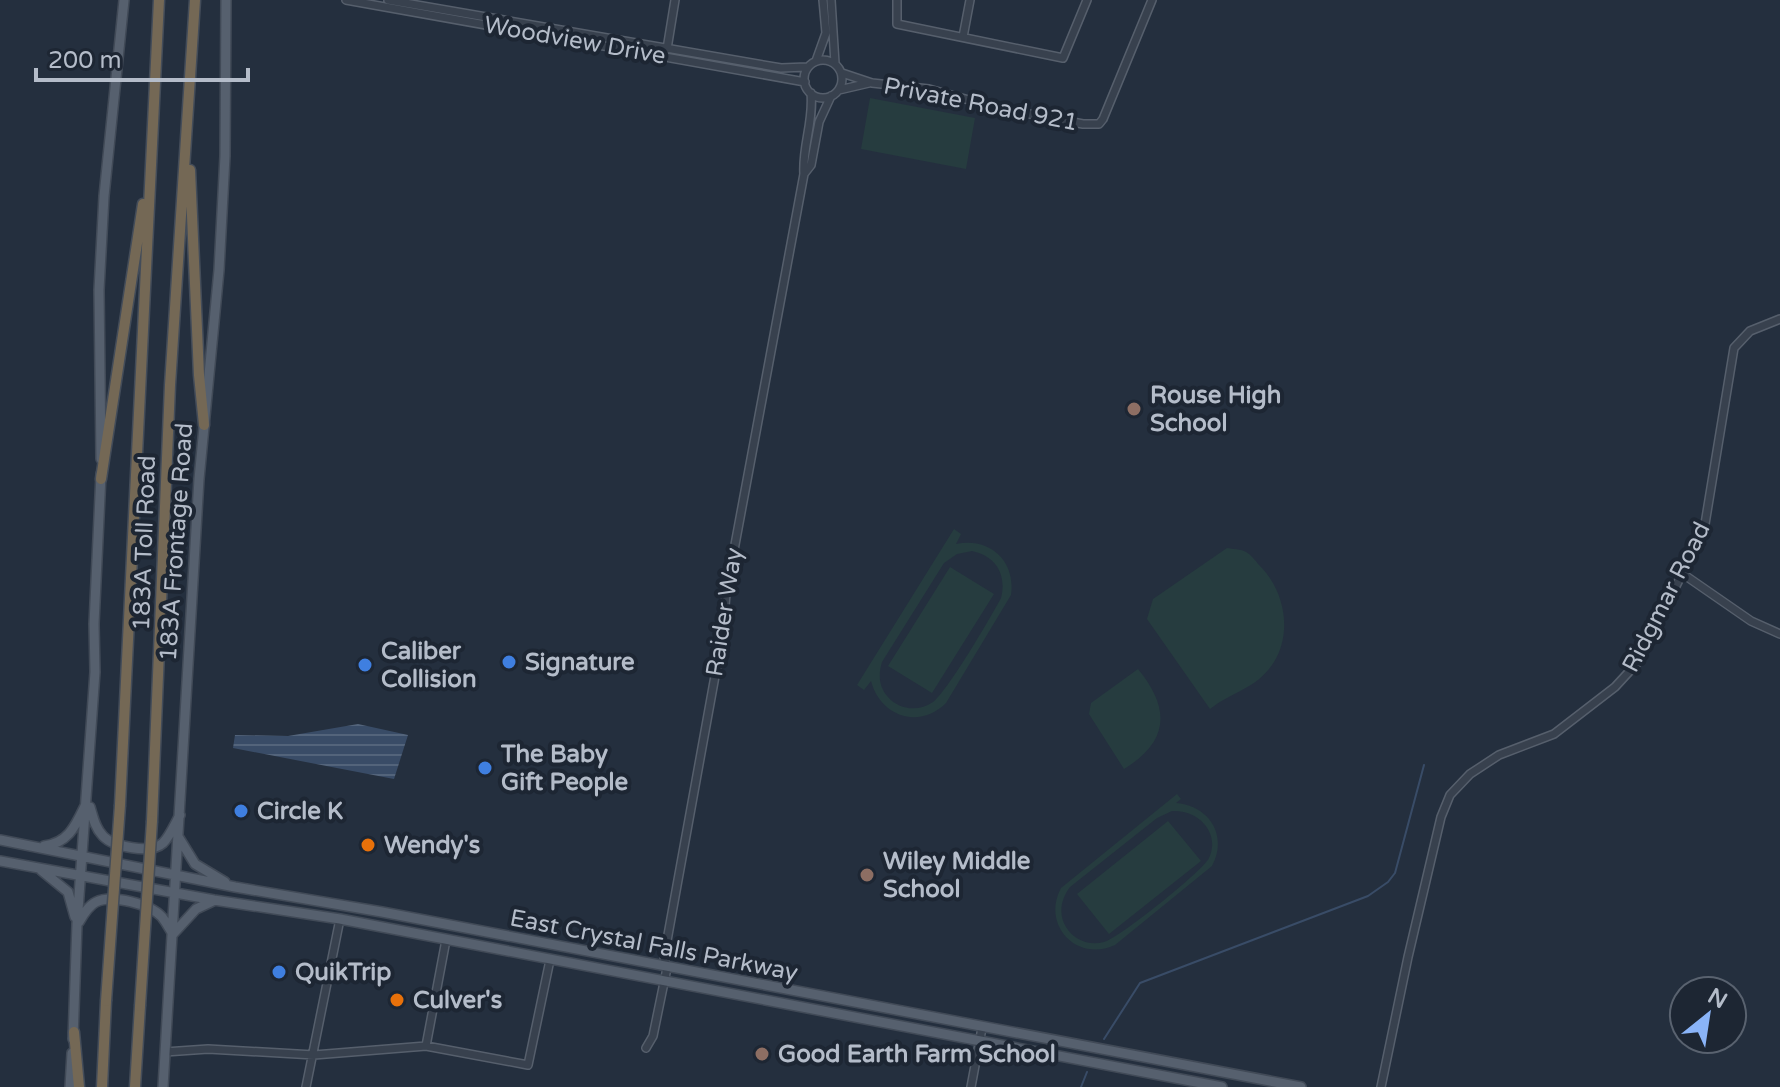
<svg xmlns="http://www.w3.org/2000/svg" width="1780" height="1087" viewBox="0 0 1780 1087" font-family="'Varela Round',sans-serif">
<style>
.pitch{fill:#263c3f;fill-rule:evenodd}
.water{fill:url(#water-rules)}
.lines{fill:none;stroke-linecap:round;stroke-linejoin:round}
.stream{stroke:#394c67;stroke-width:2}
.minor-casing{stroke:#565f6c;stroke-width:10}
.major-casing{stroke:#414a57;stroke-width:12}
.highway-casing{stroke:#434c59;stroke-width:13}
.minor{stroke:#38414e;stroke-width:7}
.major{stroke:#56606e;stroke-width:9}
.highway{stroke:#746855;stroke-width:10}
.highway-bridge-casing{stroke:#434c59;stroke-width:13;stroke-linecap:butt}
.highway-bridge{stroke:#746855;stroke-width:10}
.education-dot{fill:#8d6e63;stroke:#1d2633;stroke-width:3}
.shop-dot{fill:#3f7fe0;stroke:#1d2633;stroke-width:3}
.food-dot{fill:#e8710a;stroke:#1d2633;stroke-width:3}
.labels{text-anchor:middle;stroke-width:8;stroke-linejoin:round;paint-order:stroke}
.street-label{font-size:24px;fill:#b4bcc9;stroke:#1d2633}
.poi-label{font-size:24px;font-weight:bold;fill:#b4bcc9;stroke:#1d2633;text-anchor:start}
</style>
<defs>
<pattern id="water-rules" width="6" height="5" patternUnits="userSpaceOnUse" patternTransform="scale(2)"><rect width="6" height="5" fill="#394c67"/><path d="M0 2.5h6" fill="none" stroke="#53647b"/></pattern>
</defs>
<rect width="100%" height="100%" fill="#242f3e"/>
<path class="pitch" d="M870 98 975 118 966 169 861 149Z
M954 529 961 534 956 544C989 537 1016 560 1011 595L946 703C919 730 880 716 871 681L864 690 857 685ZM972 551C996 556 1007 575 1001 598 991 617 947 692 933 702 919 712 899 710 888 697 879 687 878 675 882 662L944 563 957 554Z
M1227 548C1232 549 1241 549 1246 552 1250 554 1256 561 1259 565 1284 589 1293 631 1274 662 1257 689 1233 691 1210 709L1147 619 1153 599Z
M950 567 994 594 932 693 888 666Z
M1138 669C1170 708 1170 741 1124 769L1089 714 1091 703Z
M1177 794 1181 799 1176 803C1210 806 1228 836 1212 866L1115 945C1077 963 1041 925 1061 888ZM1172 811C1197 809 1221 832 1209 858 1203 871 1118 939 1104 942 1089 946 1074 940 1066 927 1058 914 1061 899 1070 887L1157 818Z
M1168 821 1201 861 1109 934 1077 894Z"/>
<path class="water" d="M358 724 408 735 394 779 233 748 235 735 288 736Z"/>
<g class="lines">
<path class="stream" d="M1104 1039 1140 983 1368 896 1388 882 1395 873 1424 765
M1081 1087 1087 1072"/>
<defs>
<path id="minor" d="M346 0 805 82
M388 0 781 68 807 67
M831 0 835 63
M897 0V24L1063 58 1087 0
M963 37 970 0
M667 49 675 0
M804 79a19 19 0 1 1 38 0a19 19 0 1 1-38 0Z
M816 61 826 33 823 0
M842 73 872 83 929 89 998 108 1083 124H1099L1103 119 1152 0
M839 90 869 83
M804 174 811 165 819 122 831 96
M1683 574 1751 621 1780 634
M426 1046 446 940
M646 1048 653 1036 667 968 664 957 723 632 726 593 804 174C802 147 814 121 811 93
M165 1052 208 1049 314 1055 426 1046 528 1065 550 960
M306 1087 340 919
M971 1087 982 1028
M1381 1087 1408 957 1441 817 1450 795 1470 774 1499 755 1554 734 1615 687 1638 662 1704 530 1734 348 1750 331 1780 319"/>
<path id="major" d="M101 459 99 290 104 196 124 0
M90 807C93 817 95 828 103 836 113 847 151 854 163 843 170 836 175 824 180 815
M179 838 195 864 225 882
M0 840 235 887 382 912 1301 1087
M44 846C68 843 75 827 85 806
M0 861 214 900 340 919 1222 1087
M41 870 68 892 75 917
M79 922C83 915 88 906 96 902 112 894 150 904 162 917 166 922 169 928 173 934
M173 934 196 909 213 901
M73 1039 77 924 95 672 94 624 101 474
M70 1087 72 1053
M163 1087 199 479 219 270 225 156 226 0"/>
<path id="highway" d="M190 170 199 375 204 425
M101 479 143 204
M120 805 159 0
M152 821 170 385 195 0
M74 1032 79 1087
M102 1087 106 1001
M135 1087 140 1006"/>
</defs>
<use href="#minor" class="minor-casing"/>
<use href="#major" class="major-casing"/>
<use href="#highway" class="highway-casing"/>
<use href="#minor" class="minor"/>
<use href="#major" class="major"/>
<use href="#highway" class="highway"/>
<defs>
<path id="highway-bridge" d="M106 1001 120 805
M140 1006 152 821"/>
</defs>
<use href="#highway-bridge" class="highway-bridge-casing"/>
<use href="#highway-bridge" class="highway-bridge"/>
</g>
<g class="education-dot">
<circle cx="1134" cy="409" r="8"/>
<circle cx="867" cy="875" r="8"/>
<circle cx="762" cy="1054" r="8"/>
</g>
<g class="shop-dot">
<circle cx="509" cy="662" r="8"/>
<circle cx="365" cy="665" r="8"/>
<circle cx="485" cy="768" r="8"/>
<circle cx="241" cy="811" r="8"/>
<circle cx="279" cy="972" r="8"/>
</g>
<g class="food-dot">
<circle cx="368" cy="845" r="8"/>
<circle cx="397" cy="1000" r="8"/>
</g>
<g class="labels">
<g class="street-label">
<text transform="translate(575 40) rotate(10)" y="8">Woodview Drive</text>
<text transform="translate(981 104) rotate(11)" y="8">Private Road 921</text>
<text transform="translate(176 542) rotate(-86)" y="8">183A Frontage Road</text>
<text transform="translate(144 543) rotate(-88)" y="8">183A Toll Road</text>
<text transform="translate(1666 597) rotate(-63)" y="8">Ridgmar Road</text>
<text transform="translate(724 612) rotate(-81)" y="8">Raider Way</text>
<text transform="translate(654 945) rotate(11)" y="8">East Crystal Falls Parkway</text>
</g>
<g class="poi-label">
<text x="1150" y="403">Rouse High<tspan x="1150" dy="28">School</tspan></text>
<text x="381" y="659">Caliber<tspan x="381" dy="28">Collision</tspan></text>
<text x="525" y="670">Signature</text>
<text x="501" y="762">The Baby<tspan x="501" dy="28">Gift People</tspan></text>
<text x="257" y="819">Circle K</text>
<text x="384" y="853">Wendy's</text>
<text x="883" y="869">Wiley Middle<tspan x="883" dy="28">School</tspan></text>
<text x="295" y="980">QuikTrip</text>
<text x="413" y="1008">Culver's</text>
<text x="778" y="1062">Good Earth Farm School</text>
</g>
</g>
<g transform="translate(1708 1015) rotate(30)"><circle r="38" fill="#1d2633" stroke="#59626f" stroke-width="2"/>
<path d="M0-6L14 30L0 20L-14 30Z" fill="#8ab4f8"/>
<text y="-12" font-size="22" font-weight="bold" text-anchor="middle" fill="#b4bcc9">N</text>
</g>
<path d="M36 68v12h212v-12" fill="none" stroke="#b4bcc9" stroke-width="4"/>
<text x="48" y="68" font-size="24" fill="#b4bcc9" stroke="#1d2633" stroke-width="6" paint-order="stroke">200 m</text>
</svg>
